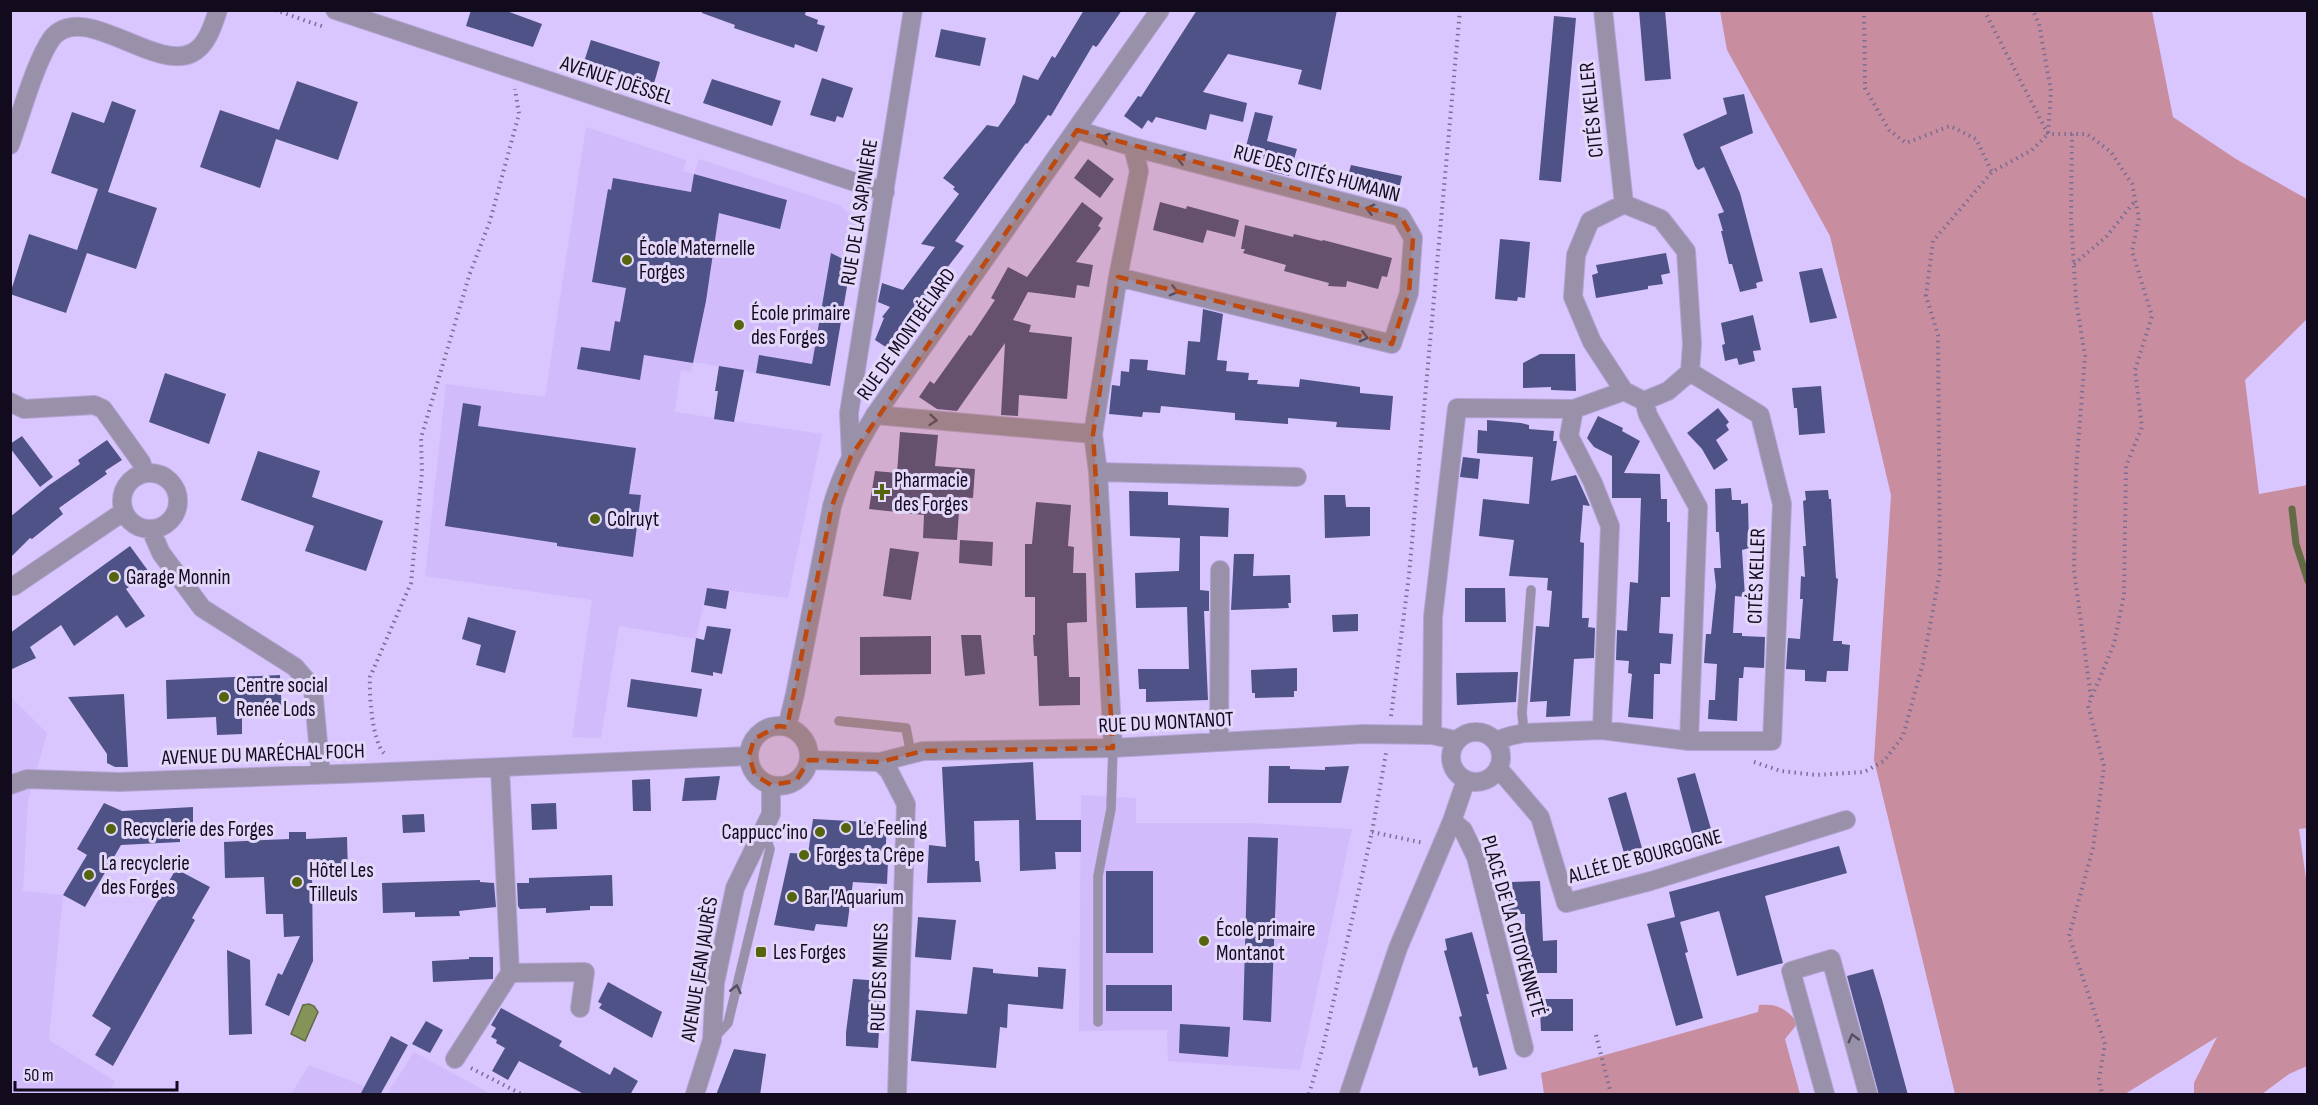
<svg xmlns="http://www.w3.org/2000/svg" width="2318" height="1105" viewBox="0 0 2318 1105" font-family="'Sofia Sans Condensed',sans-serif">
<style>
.built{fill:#d1bbfb}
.green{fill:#c88d9e}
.water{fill:#849357;stroke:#626a46;stroke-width:1.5}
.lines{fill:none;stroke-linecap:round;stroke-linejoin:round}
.stream{stroke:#626a46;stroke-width:7}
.building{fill:#4f5286}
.service-casing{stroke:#b5a4d6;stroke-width:10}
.minor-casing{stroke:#b5a4d6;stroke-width:20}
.tertiary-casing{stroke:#b5a4d6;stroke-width:20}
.path{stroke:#7a6d94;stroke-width:4;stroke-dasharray:1.5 4.5;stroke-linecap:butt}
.service{stroke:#9990aa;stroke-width:9}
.minor{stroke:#9990aa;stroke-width:18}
.tertiary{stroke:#9990aa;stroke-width:18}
.oneway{stroke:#564d64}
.marked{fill:#bd490f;fill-opacity:0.2;stroke:#bd490f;stroke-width:4.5;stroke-dasharray:12 8;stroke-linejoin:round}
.poi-dot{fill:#55650d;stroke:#e3d8fa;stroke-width:2}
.labels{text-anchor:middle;stroke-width:6;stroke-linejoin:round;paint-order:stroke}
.street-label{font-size:21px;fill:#120a1d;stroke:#e3d8fa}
.poi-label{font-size:21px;fill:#120a1d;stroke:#e3d8fa;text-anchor:start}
</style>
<rect width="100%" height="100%" fill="#d9c6ff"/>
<path class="built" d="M586 127 686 160 683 171 694 174 699 159 839 205 854 217 856 224 830 386 694 362 691 372 681 370 675 412 822 434 788 598 707 588 696 639 619 626 601 738 572 737 592 600 425 576 446 384 545 397Z
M10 696 47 733 28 801 23 891 63 895 49 1040 115 1081 108 1094H11Z
M1081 795 1136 798V823H1253L1352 829 1300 1070 1168 1061 1167 1030 1079 1031Z
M414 1052 491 1094H387Z
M309 1065 386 1094H291Z"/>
<path class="green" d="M1720 11H2152L2173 117 2236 159 2307 199V319L2245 380 2259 494 2308 485V828L2299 829 2308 893 2307 1066 2289 1074 2262 1094H2194V1083L2217 1037 2125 1094H1955L1874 760 1891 495 1830 236 1727 50Z
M1759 1005C1779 1004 1785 1008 1798 1023L1785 1039 1800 1094H1544L1541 1073 1758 1012Z"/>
<path class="water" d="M309 1004 314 1006 318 1012 305 1041 291 1034 303 1005Z"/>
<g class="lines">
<path class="stream" d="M2292 509 2296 544 2308 581"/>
</g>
<path class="building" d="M471 10H504L542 24 533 47 466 26Z
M702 10H806L805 15 818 20 817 24 825 26 817 52 795 44 794 48 734 28 735 25 702 13Z
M1084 10H1122L1098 45 1096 47 1093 45 1051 116 1048 115 1027 144 1026 143 955 241 964 246 912 313 922 319 898 355 875 340 884 318 882 317 890 307 878 302 882 283 903 290 935 247 921 244 959 194 953 189 955 187 943 178 987 125 998 127 1015 103 1023 75 1038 80 1052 56 1055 58Z
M1197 10H1337L1321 90 1298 84 1302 70 1228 54 1203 92 1247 103 1243 122 1210 114 1206 130 1156 117 1152 123 1148 120 1142 129 1124 116 1138 96 1141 97Z
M1639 10H1665L1671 79 1645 81Z
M1554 16 1576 18 1561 182 1539 180Z
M941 29 986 38 980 66 935 57Z
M591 40 660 62 653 87 583 65Z
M822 78 853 88 843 118 837 116 835 122 810 115Z
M712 79 781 101 772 126 703 103Z
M297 81 358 102 338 160 276 139 260 188 200 167 220 110 279 130Z
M1744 94 1753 133 1720 147 1740 193 1763 281 1756 283 1757 288 1740 292 1732 264H1729L1721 231H1723L1718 214 1724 212 1704 167 1698 170 1695 166 1683 134 1727 114 1723 98Z
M112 101 136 110 108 192 157 208 136 269 87 253 66 313 10 294 29 234 77 250 98 189 51 173 72 112 104 123Z
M1255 112 1273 116 1267 141 1297 149 1289 176 1265 170 1268 160 1244 154Z
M1088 159 1114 179 1100 198 1074 178Z
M1351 165 1402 176 1397 197 1346 183Z
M694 174 787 200 780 229 719 213 706 301 693 363 644 355 640 380 577 369 581 347 610 351 615 321 620 322 626 288 592 282 608 189 611 190 613 178 691 192Z
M1082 202 1103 218 1098 226 1101 228 1076 262 1093 265 1089 287 1077 285 1075 298 1028 292 1013 320 1031 325 1029 332 1072 337 1067 399 1019 395 1018 416 1001 415 1005 343 957 411 937 409 919 397 930 381 934 384 969 335 971 336 995 300 991 298 1008 267 1027 277Z
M1160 202 1186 209 1187 206 1239 220 1235 237 1207 230 1203 243 1153 230Z
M1245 225 1293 237 1294 234 1322 241 1323 240 1392 258 1387 277 1382 276 1378 289 1347 281 1346 287 1328 286 1329 283 1284 271 1286 265 1243 253 1245 249H1241Z
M1500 239 1530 242 1525 298 1518 297 1517 301 1495 299Z
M831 253 845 260 850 269 830 386 756 373 759 355 812 364Z
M1666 253 1670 273 1661 275 1663 284 1648 286V289L1596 298 1592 275 1598 273 1596 265Z
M1822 268 1837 318 1810 323 1799 272Z
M1203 309 1223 314 1217 360 1227 361 1226 371 1249 373 1248 380H1258L1257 384 1299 387 1300 379 1360 387V393L1393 396 1390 430 1336 427 1337 422 1288 418V424L1235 420V413L1161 406 1160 413 1143 412 1142 417 1109 414 1112 385 1120 386 1121 371 1129 372 1130 359 1148 360 1147 370 1185 375 1188 341 1200 342Z
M1753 315 1761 350 1753 351 1755 361 1739 365 1737 358 1725 361 1722 345 1725 344 1721 323Z
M1540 354H1575L1576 391 1551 390V387L1523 388V363Z
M719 366 744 370 734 422 714 419 718 391H715Z
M165 373 226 394 209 444 149 422Z
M1821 386 1825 433 1799 435 1797 408H1794L1792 388Z
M463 403 481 406 478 426 636 448 629 494 641 495 633 557 557 546V543L445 526Z
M1718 408 1729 422 1726 425 1729 430 1716 440 1728 460 1714 470 1702 449 1687 433Z
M1598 416 1623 428 1622 431 1640 441 1624 473 1660 474 1661 499H1667V522H1670V597H1661L1659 633 1673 634 1671 664 1660 663V674H1654L1653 719 1628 717 1632 674 1628 673 1629 661 1616 660 1617 630 1627 631 1630 582 1638 583 1641 498H1612V456L1594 447 1587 438Z
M1487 420 1521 423 1529 425V429L1554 431 1553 441H1557L1551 481 1576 475 1590 506 1583 505 1580 542 1584 543 1582 618H1589L1588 627 1595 628 1594 658 1574 659 1570 716 1546 717 1547 701 1530 702 1536 626 1549 627 1552 591 1547 590 1548 578 1509 576 1514 540 1479 536 1483 499 1529 504 1533 457 1477 453 1478 430 1487 431Z
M900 432 938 435 935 466 975 469 973 498 960 497 957 540 923 538 924 515 869 509 875 471 897 473Z
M22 436 53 477 40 487 10 448V444Z
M107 440 122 460 105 471 107 474 59 508 63 514 32 539 30 538 10 558V517L48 486 80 464 78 460Z
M258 451 320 471 312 497 383 521 366 571 305 551 314 526 241 500Z
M1463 457 1480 459 1478 479 1460 477Z
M1731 488 1732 500H1741V504L1748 503 1749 548 1742 550 1745 597 1735 596 1733 633H1742V636L1765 637 1764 668 1744 667 1743 678H1739L1737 721 1708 719 1709 700H1715L1717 664 1704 663 1706 634H1711L1716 586 1714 568H1721L1719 532H1716L1715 489Z
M1828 490 1829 499H1831L1836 578 1838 579 1833 641H1842V644L1850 645 1848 671H1827L1826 682 1805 681V670L1786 669 1788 638 1800 639 1803 599H1800L1801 576 1805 577 1803 546H1806L1803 501 1806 500 1805 491Z
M1129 491 1168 492V505L1229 508 1228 537 1200 536V590L1209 591V611H1204L1208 700 1146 702V689H1139L1138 669H1189L1187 607 1136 608 1135 573 1179 571 1180 538 1130 536Z
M1324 495H1345L1346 507H1370V536L1325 538Z
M1036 502 1071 505 1068 546 1074 547 1073 573H1086L1087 622 1067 623 1069 677H1080V705L1039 706 1037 656H1034L1033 635H1035V597H1025V544H1032Z
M960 540 993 542 992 566 959 563Z
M130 546 149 572 126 589 145 616 126 628 117 615 74 646 61 625 30 647 36 658 10 670V633Z
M890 548 919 552 911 600 883 596Z
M1234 554H1254L1253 576 1290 575 1291 603H1288L1289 608 1231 610Z
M707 588 729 591 726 609 704 605Z
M1465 588H1505L1506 622H1465Z
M1358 614V631L1333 632 1332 615Z
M468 617 516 631 505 673 476 665 481 645 462 639Z
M707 626 731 629 722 674 713 672V676L691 672 696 638 704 640Z
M961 635H981L985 674 965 676Z
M931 636V674L860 675V637Z
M1297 668V691H1294V697L1255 698V693H1252L1251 670Z
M1518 672 1516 702 1457 705 1456 673Z
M280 675 282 714 242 716V734L217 735 216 717 167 719 166 680Z
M631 679 702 689 697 717 627 707Z
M124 694 128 767H115L107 763V754L68 697Z
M1033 762 1036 820H1081V852H1055L1056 869 1020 871 1019 820 974 821 975 861H979L981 882 927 883 929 845 946 847 942 767Z
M1269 766H1290V769L1325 770V767L1349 766 1341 803H1268Z
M1695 773 1711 829 1692 834 1677 778Z
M720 776 716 800 682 801 685 778Z
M650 779 651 811H633L632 780Z
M1626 792 1642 848 1624 853 1608 798Z
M104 803 122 811 193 807V830H180V842L121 845 85 907 63 895 87 855 77 849Z
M556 803 557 829 532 830 531 804Z
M424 814 425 832 403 833 402 815Z
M813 819 887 823 885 861H888L887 884 853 882 847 927 816 924 814 931 774 925 790 853 808 854Z
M289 832H306V839L347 837 348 873 312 874 313 961 289 1016 265 1005 278 973 282 975 300 936 284 937 283 914H266L264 877 225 878 224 842 289 839Z
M1248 837 1278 838 1271 1022 1243 1020Z
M1839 846 1847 873 1765 896 1783 963 1737 976 1719 911 1680 922 1688 952 1685 953 1703 1018 1676 1026 1647 924 1675 917 1669 892Z
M176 869 210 887 192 918 195 920 113 1066 95 1055 111 1028 92 1016Z
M1106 871H1153V953H1106Z
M612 875 613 906H590V910L546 913V908L520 909 518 906 517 883H529V878Z
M480 880V882L494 883 496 907 459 911 460 916 415 917V912L383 913 382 883Z
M1540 881 1543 941 1557 940V973H1526L1525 914H1509L1508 894 1513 892 1512 882Z
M918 917 956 920 951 960 915 957Z
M1472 932 1489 994H1486L1507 1069 1479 1076 1477 1067 1473 1068 1459 1017 1462 1016 1444 951 1447 950 1445 939Z
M227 950 250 960 252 1034 229 1035Z
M469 957H493V979L433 982 432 961 469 959Z
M973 967 993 969V973L1038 977V967L1066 969 1063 1009 1008 1004 1007 1028 1000 1027 996 1068 911 1061 916 1010 967 1014Z
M1873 969 1883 1003 1908 1095H1879L1847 976Z
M853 979 882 981 878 1048 846 1046V1032Z
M608 982 662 1012 652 1038 599 1008 602 1004 598 1002Z
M1106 985H1172V1011H1106Z
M1544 999H1573V1031H1541L1540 1010H1544Z
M501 1008 562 1041 559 1046 610 1075 614 1067 638 1081 630 1095H586L519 1061 508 1080 492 1071 505 1048 496 1043 497 1040 491 1037 496 1028 491 1025Z
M426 1021 443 1030 430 1053 412 1044Z
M1180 1024 1230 1027 1228 1057 1179 1053Z
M391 1036 408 1045 380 1095H360Z
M734 1049 766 1054 760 1095H716Z"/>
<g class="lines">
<defs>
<path id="service" d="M839 721 906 728 911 754
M1524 733 1522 713 1531 590
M1098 1022V876L1111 809 1113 748
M714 1038 728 1023 770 849 764 833"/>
<path id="minor" d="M335 10 885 192
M1603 10 1624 204 1590 221 1576 255 1573 297 1592 342 1624 391 1644 401 1648 415 1698 507 1689 741
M1077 130 1133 147 1401 217 1413 238 1409 293 1392 344 1118 277
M10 145C21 115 35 62 52 38 83 0 155 72 192 53 207 46 213 25 218 10
M1624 204 1661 219 1686 251 1692 344 1690 372 1668 391 1644 401
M10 402 24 409 94 405 103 409 141 462 145 473
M875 415 1093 434
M851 456 849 413 913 10
M1098 472 1297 477
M122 501a28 28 0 1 1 56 0a28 28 0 1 1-56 0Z
M151 530 161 553 202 608 295 667 313 688 321 775
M14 586 123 512
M1602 730 1610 526 1593 483 1569 436 1574 409 1624 391
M1451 757a25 25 0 1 1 50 0a25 25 0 1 1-50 0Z
M1432 735 1433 617 1457 408 1574 409
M1219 741 1220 570
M1496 741 1510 736 1524 733 1602 730 1689 741H1772L1782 504 1760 415 1690 372
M1113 748 1098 472 1093 434 1118 277 1139 171 1133 147
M880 762 923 751 1113 748 1363 734 1432 735 1455 740
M1498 768 1540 817 1566 903 1651 881 1846 820
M10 785 27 779 119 782 367 773 749 756
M1452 821 1463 830 1476 857 1524 1048
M510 973 585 972 580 1008
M455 1059 510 973 500 768
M1349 1094 1398 948 1452 821 1466 780
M1825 1094 1791 971 1831 959 1868 1094"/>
<path id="tertiary" d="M749 756a30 30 0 1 1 60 0a30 30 0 1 1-60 0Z
M787 727 795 694 832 506C842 472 857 445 875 415L1160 10
M809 760 880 762 889 771 906 804 897 1094
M695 1094 712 1040 715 983 735 888 771 814V785"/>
</defs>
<use href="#service" class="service-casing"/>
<use href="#minor" class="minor-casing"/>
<use href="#tertiary" class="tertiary-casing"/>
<path class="path" d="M275 10 324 27
M1864 10 1865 88 1889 130 1906 143 1950 126 1976 139 1992 172
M1984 10 2048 134H2087L2111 152 2132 184 2139 218 2132 251 2152 316 2135 370 2142 427 2126 466 2124 595 2114 644 2088 706 2104 766 2093 848 2069 936 2105 1044 2099 1079 2102 1094
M2072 134 2071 218 2076 300 2085 356 2076 471 2074 570 2091 698
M2074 264 2106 237 2135 201
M1391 716 1409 575 1460 10
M384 753C372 741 369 694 370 677L411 583 422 472 421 438 469 276 490 221 519 114 515 89
M1754 762 1781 771 1816 775 1864 772 1884 761 1903 736 1923 663 1940 572 1938 335 1926 296 1933 241 1992 172 2032 150 2048 134 2051 91 2039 24 2033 10
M1372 832 1424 843
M1596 1035 1611 1094
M471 1068 521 1094
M1309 1094 1323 1047 1372 832 1386 753"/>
<use href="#service" class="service"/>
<use href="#minor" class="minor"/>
<use href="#tertiary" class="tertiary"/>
</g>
<defs><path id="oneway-chevron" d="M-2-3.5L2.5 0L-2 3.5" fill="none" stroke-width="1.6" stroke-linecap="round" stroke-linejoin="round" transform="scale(1.5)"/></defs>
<g class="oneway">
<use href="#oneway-chevron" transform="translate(1105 138) rotate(-163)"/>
<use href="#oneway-chevron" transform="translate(1181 159) rotate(-165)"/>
<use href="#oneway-chevron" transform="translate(1370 209) rotate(-165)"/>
<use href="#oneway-chevron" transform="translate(1174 291) rotate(14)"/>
<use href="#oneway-chevron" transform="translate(1364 337) rotate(14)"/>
<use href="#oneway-chevron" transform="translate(933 420) rotate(5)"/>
<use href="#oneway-chevron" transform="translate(736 989) rotate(-77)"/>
<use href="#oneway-chevron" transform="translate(1853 1038) rotate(-105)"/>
</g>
<path class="marked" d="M1077 130 1401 217 1413 238 1409 293 1392 344 1118 277 1093 434 1113 748 923 751 880 762 809 760 796 781 771 785 755 775 749 756 754 739 778 726 787 727 832 506 851 456Z"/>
<g class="poi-dot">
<circle cx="627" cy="260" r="6"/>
<circle cx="739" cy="325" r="6"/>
<path d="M879 483h6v6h6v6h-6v6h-6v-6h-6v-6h6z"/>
<circle cx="595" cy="519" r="6"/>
<circle cx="114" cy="577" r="6"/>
<circle cx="224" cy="697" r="6"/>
<circle cx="846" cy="828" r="6"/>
<circle cx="111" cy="829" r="6"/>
<circle cx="820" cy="832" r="6"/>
<circle cx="804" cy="855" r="6"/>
<circle cx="89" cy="875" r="6"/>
<circle cx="297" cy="882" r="6"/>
<circle cx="792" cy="897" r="6"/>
<circle cx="1204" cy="941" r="6"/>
<rect x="755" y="946" width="12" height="12" rx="3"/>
</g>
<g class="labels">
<g class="street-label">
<text transform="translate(617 80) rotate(18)" y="7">AVENUE JOËSSEL</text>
<text transform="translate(1591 110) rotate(-96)" y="7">CITÉS KELLER</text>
<text transform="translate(1317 173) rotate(15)" y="7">RUE DES CITÉS HUMANN</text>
<text transform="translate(859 212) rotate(-81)" y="7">RUE DE LA SAPINIÈRE</text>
<text transform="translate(906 334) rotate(-55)" y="7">RUE DE MONTBÉLIARD</text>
<text transform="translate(1756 576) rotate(-88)" y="7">CITÉS KELLER</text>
<text transform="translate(1166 722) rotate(-3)" y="7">RUE DU MONTANOT</text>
<text transform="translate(263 754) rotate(-2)" y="7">AVENUE DU MARÉCHAL FOCH</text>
<text transform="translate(1645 856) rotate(-15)" y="7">ALLÉE DE BOURGOGNE</text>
<text transform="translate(1514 926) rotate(74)" y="7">PLACE DE LA CITOYENNETÉ</text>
<text transform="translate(699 969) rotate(-81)" y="7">AVENUE JEAN JAURÈS</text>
<text transform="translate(879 977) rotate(-88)" y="7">RUE DES MINES</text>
</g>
<g class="poi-label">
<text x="639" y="255">École Maternelle<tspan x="639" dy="24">Forges</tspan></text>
<text x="751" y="320">École primaire<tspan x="751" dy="24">des Forges</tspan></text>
<text x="894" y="487">Pharmacie<tspan x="894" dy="24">des Forges</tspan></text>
<text x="607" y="526">Colruyt</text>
<text x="126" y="584">Garage Monnin</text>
<text x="236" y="692">Centre social<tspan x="236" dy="24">Renée Lods</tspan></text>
<text x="858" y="835">Le Feeling</text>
<text x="123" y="836">Recyclerie des Forges</text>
<text x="808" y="839" text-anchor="end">Cappucc’ino</text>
<text x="816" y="862">Forges ta Crêpe</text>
<text x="101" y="870">La recyclerie<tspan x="101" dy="24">des Forges</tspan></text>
<text x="309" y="877">Hôtel Les<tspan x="309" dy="24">Tilleuls</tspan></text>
<text x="804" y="904">Bar l’Aquarium</text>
<text x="1216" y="936">École primaire<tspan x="1216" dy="24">Montanot</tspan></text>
<text x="773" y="959">Les Forges</text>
</g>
</g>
<rect width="2318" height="1105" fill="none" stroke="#120a1d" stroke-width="24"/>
<path d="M15 1081v9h162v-9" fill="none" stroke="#120a1d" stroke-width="3"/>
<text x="24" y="1081" font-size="18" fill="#120a1d" stroke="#e3d8fa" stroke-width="4.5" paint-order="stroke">50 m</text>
</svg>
